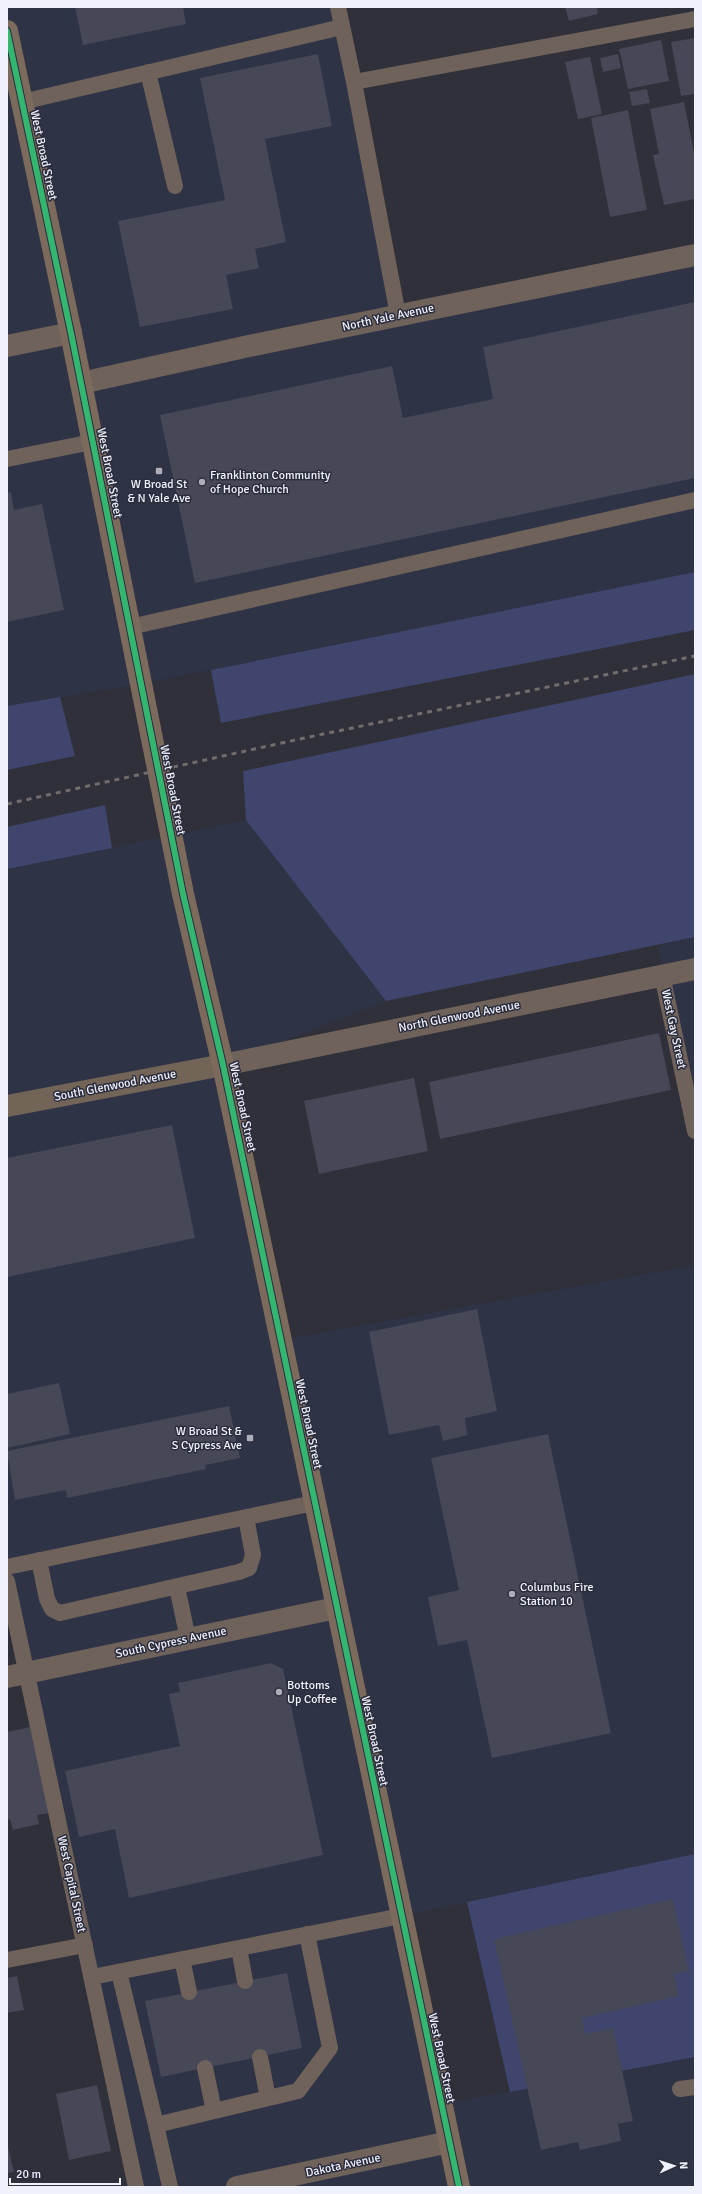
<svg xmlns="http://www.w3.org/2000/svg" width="702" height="2194" viewBox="0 0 702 2194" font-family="Signika,sans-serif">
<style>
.built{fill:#2f3346}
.green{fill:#3f456c}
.building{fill:#464757}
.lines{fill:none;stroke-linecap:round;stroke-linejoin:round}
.lane{stroke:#6e625a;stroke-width:16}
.street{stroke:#6e625a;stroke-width:22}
.secondary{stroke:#736458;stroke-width:22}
.primary{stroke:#7c6a5c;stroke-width:22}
.rail{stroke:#726c6c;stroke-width:3;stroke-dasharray:5 5;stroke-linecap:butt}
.cycleway-casing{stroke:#2b2d3d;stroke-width:8}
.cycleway{stroke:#33b770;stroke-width:6}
.poi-dot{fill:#acadb8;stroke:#2b2d3d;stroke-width:1.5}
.labels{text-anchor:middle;stroke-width:3;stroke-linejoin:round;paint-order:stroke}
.street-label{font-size:12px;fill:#eff1fc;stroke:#2b2d3d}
.poi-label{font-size:12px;fill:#eff1fc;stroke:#2b2d3d;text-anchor:start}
</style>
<rect width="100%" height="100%" fill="#2f3039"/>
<path class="built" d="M7 7H338L398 315 695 255V572L141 684 7 706Z
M246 820 386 1001 223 1065 280 1340 695 1265V1854L401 1916 441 2104 695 2057V2187H136L7 1581V869Z
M695 937V1131L658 946Z"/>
<path class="green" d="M695 572V630L221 723 211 670Z
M695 674V937L386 1001 246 820 243 771Z
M60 697 75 756 7 770V706Z
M105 805 112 848 7 869V827Z
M695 1854V2057L510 2092 467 1902Z"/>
<path class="building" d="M75 7H183L186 24 83 45Z
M565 7H597L598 14 569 21Z
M695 38V94L681 96 671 42Z
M661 40 669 81 628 89 619 49Z
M318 54 332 126 265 139 286 242 255 249 259 268 226 275 233 309 140 327 118 221 225 200 200 78Z
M618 54 621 68 603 72 600 58Z
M590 57 602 114 578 119 565 62Z
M647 89 650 103 632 106 629 92Z
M684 102 695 158V199L664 205 653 155 659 154 650 109Z
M628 110 647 210 610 217 591 118Z
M695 302V478L195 583 160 415 392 366 403 418 493 399 483 347Z
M11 492 14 510 42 504 64 610 7 622V493Z
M659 1033 671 1090 440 1139 429 1082Z
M414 1078 428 1151 319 1174 304 1101Z
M172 1125 195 1238 7 1277V1158Z
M477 1309 497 1411 465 1418 467 1435 443 1441 439 1425 389 1435 369 1332Z
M59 1383 70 1434 7 1448V1394Z
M229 1406 240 1458 205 1465 206 1469 67 1498 66 1490 15 1500 7 1451Z
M548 1434 611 1733 492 1758 467 1640 438 1646 428 1597 459 1590 431 1458Z
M271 1663 283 1669 323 1855 129 1898 115 1829 79 1837 65 1771 180 1746 169 1694 180 1692 178 1683Z
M30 1727 49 1813 37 1815 39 1824 13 1830 10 1819 7 1820V1732Z
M673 1899 689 1971 674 1974 679 1996 582 2018 585 2034 613 2028 633 2121 618 2124 621 2141 580 2150 578 2142 541 2150 494 1939Z
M287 1973 302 2048 161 2077 145 2001Z
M17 1976 24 2010 7 2013V1978Z
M97 2085 111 2151 69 2160 56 2094Z
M7 2143 14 2172 7 2173Z"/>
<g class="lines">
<path class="lane" d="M338 7 354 82 398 315
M148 72 175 186
M354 82 695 19
M22 102 342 27
M7 459 92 442
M130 627 695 500
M662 975 695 1131
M39 1560 47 1599 52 1609 60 1613 239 1572 249 1568 253 1555 246 1517
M7 1567 314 1503
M7 1581 136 2187
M177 1587 188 1639
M239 1948 245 1981
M182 1959 189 1992
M7 1960 85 1945
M119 1972 156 2125 298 2091 330 2048 307 1934
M92 1977 401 1916
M260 2057 268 2098
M205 2068 214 2111
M680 2089 695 2087
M156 2125 170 2187"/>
<path class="street" d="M7 346 71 333
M81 383 249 346 695 255
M223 1065 695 969
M7 1677 336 1608
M237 2187 449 2142"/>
<path class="secondary" d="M7 1106 223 1065"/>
<path class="primary" d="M7 31 71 333 183 894 223 1065 459 2187"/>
<path class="rail" d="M7 804 295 740 695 656"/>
<defs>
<path id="cycleway" d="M7 31 71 333 183 894 223 1065 459 2187"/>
</defs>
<use href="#cycleway" class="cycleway-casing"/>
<use href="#cycleway" class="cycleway"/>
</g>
<g class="poi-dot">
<rect x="155" y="467" width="8" height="8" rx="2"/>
<circle cx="202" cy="482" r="4"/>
<rect x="246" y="1434" width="8" height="8" rx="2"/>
<circle cx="512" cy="1594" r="4"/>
<circle cx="279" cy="1692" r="4"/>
</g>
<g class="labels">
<g class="street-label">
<text transform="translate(44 155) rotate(78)" y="4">West Broad Street</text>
<text transform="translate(388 317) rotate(-12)" y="4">North Yale Avenue</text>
<text transform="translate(110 473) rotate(79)" y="4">West Broad Street</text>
<text transform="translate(173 790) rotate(79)" y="4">West Broad Street</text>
<text transform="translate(459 1016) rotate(-11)" y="4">North Glenwood Avenue</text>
<text transform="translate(674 1029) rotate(78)" y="4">West Gay Street</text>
<text transform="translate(115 1085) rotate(-11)" y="4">South Glenwood Avenue</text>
<text transform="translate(243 1107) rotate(78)" y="4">West Broad Street</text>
<text transform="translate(309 1424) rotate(78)" y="4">West Broad Street</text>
<text transform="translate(171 1642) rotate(-12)" y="4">South Cypress Avenue</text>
<text transform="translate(375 1741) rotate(78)" y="4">West Broad Street</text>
<text transform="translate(72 1884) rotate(78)" y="4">West Capital Street</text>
<text transform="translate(442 2058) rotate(78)" y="4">West Broad Street</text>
<text transform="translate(343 2165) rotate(-12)" y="4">Dakota Avenue</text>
</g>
<g class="poi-label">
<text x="210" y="479">Franklinton Community<tspan x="210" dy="14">of Hope Church</tspan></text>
<text x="159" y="488" text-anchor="middle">W Broad St<tspan x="159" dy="14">&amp; N Yale Ave</tspan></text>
<text x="242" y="1435" text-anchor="end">W Broad St &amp;<tspan x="242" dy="14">S Cypress Ave</tspan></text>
<text x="520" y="1591">Columbus Fire<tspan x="520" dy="14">Station 10</tspan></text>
<text x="287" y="1689">Bottoms<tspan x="287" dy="14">Up Coffee</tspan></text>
</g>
</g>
<rect width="702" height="2194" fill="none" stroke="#eff1fc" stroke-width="16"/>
<g transform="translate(674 2166) rotate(87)" stroke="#2b2d3d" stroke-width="3" paint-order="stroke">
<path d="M0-3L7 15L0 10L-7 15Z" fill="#eff1fc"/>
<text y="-6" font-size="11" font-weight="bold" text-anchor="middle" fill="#eff1fc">N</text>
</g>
<path d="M10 2178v6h110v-6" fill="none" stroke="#eff1fc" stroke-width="2"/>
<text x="16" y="2178" font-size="12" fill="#eff1fc" stroke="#2b2d3d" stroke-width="3" paint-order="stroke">20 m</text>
</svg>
